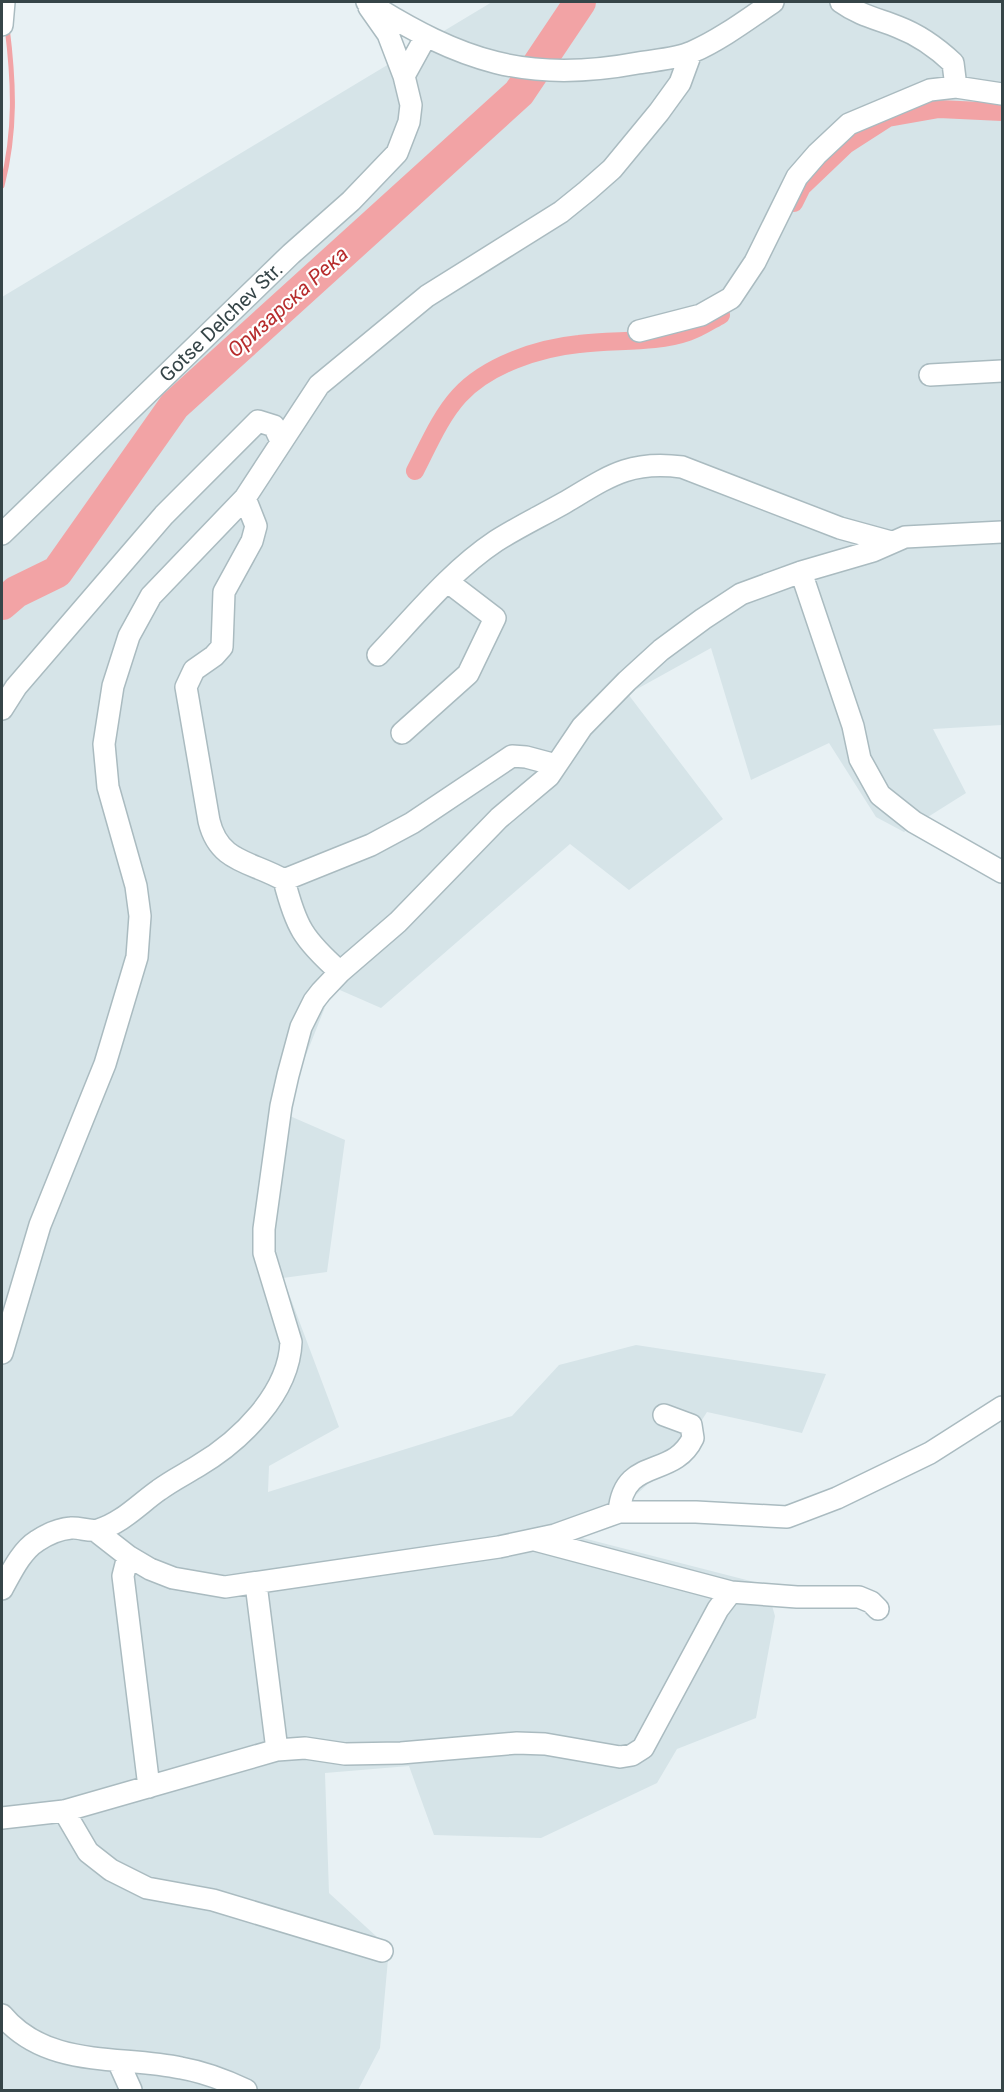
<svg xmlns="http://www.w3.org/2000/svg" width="1004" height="2092" viewBox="0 0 1004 2092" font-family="Roboto,sans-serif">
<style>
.residential{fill:#d6e4e8}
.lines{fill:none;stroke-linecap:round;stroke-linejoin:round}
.stream{stroke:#f2a3a5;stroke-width:5}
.canal{stroke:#f2a3a5;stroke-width:18}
.river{stroke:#f2a3a5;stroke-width:32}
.street-casing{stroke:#aabbc0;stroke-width:24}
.street{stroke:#fff;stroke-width:21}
.labels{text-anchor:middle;stroke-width:4.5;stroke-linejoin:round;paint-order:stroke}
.street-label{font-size:20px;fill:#364548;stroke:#fff}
.water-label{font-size:21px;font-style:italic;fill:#b72c2d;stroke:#fff}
</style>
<rect width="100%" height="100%" fill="#e8f1f4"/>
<path class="residential" d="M492 2H1002V725L933 729 966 793 904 832 876 817 829 743 751 780 711 648 628 694 723 819 629 890 570 844 381 1008 333 987 283 1113 345 1140 327 1272 283 1278 339 1427 269 1466 268 1492 512 1416 559 1365 636 1345 826 1374 802 1433 707 1412 681 1453 637 1494 579 1537 766 1585 775 1616 756 1718 677 1749 657 1783 541 1838 434 1835 409 1766 325 1773 329 1893 389 1948 380 2048 358 2090H2V297Z"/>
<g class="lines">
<path class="stream" d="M2 186C16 131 14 83 7 27"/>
<path class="canal" d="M794 203 802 187 846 145 888 118 939 109 1002 112
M415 471C428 446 440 417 459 396 487 365 539 348 579 344 614 339 654 344 688 332 700 328 710 321 721 315"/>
<path class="river" d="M2 604 16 592 57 572 174 406 519 93 580 2"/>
<defs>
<path id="street" d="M367 2C461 61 527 84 638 63 655 60 676 59 692 52 720 40 748 19 773 2
M841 2C859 15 878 19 898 27 919 35 937 48 953 63L956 87
M369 7 388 34 404 76
M2 25 4 2
M639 331 701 315 731 298 755 262 797 177 817 154 849 124 930 90 956 87 1002 94
M930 375 1002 371
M245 498 256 526 252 541 224 592 222 647 214 656 194 670 186 687 209 821C219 863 251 861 284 880 296 927 303 939 340 972
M2 534 291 254 351 201 397 153 409 122 411 105 404 76 426 36
M801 572 853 726 860 759 880 795 914 822 1002 872
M378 655C415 616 451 571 496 541 518 527 541 516 564 503 608 477 629 460 682 467L840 528 891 542
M2 709 16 687 164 515 258 421 274 426 281 441
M402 733 468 674 495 618 448 582
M284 880 371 845 412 823 512 756 526 757 556 765
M2 1353 40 1225 105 1064 137 957 140 916 136 886 108 787 104 744 113 686 129 636 151 596 245 498 319 385 427 296 561 212 587 191 612 169 659 112 680 83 691 53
M619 1512C624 1455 673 1480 693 1438L691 1425 664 1415
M96 1531 128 1556 150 1569 173 1578 225 1587 499 1547 555 1535 619 1512H696L787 1517 837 1498 930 1453 1002 1407
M535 1540 731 1592 797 1597H859L871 1602 878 1609
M128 1556 123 1576 149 1787
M256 1584 277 1750
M2 1589C11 1573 21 1551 37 1541 46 1535 59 1529 71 1528 79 1527 89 1532 98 1530 122 1523 139 1504 159 1490 171 1481 185 1474 198 1466 240 1441 289 1394 291 1342L264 1253V1229L281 1106 288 1075 301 1027 314 1001 321 992 340 972 398 922 499 818 549 776 582 727 627 681 661 650 703 619 741 594 801 572 873 551 905 537 1002 532
M64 1811 88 1852 111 1870 147 1888 213 1900 382 1951
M2 1818 64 1811 277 1750 305 1748 345 1754 401 1753 517 1743 545 1744 620 1757 632 1755 643 1748 718 1609 731 1592
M2 2015C47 2069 120 2055 181 2068 204 2072 225 2080 246 2090
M118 2061 131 2090"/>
</defs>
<use href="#street" class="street-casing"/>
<use href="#street" class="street"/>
</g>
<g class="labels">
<g class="street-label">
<text transform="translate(221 322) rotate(-44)" y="7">Gotse Delchev Str.</text>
</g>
<g class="water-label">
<text transform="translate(288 302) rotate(-42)" y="7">Оризарска Река</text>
</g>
</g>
<rect width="1004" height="2092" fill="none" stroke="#364548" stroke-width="6"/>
</svg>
